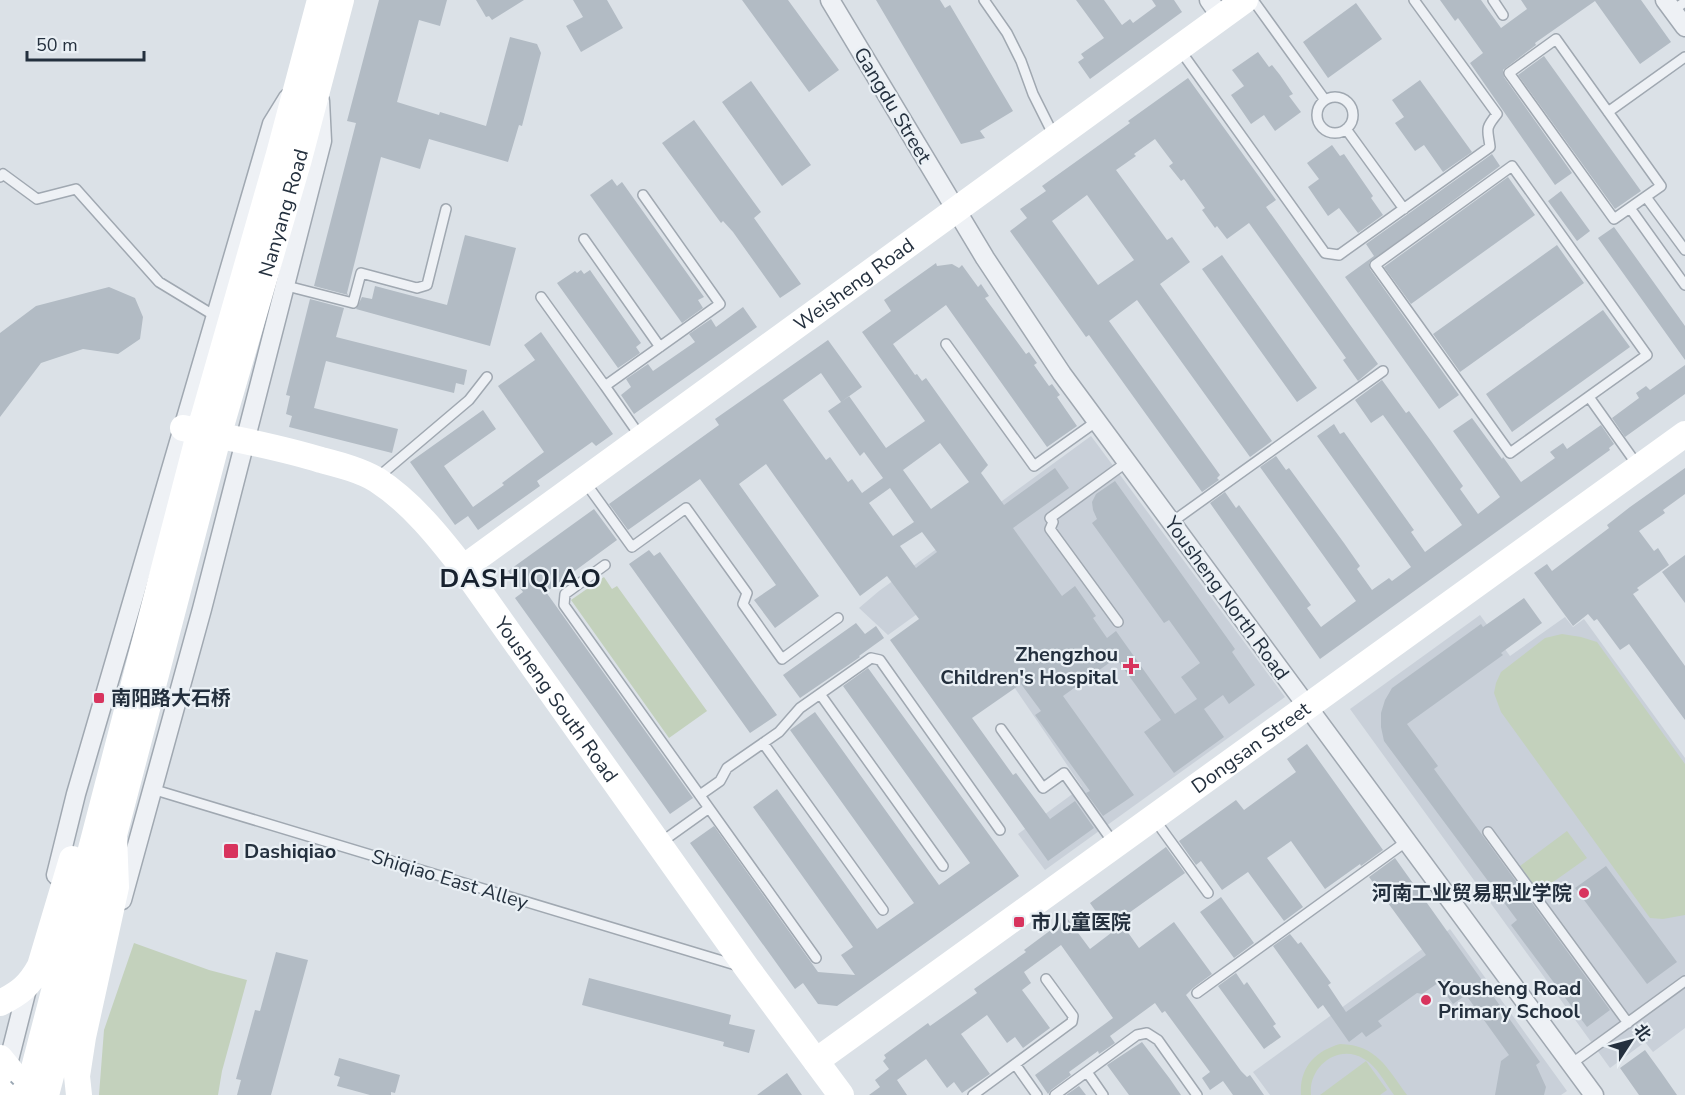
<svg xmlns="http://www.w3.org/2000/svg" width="1685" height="1095" viewBox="0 0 1685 1095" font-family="'Nunito Sans','Noto Sans SC',sans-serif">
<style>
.built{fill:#c9d0d9}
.green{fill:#c3d1bc}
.building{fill:#b2bbc4;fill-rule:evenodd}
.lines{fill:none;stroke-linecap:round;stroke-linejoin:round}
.lane-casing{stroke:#a0a8b1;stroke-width:12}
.street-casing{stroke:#a0a8b1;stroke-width:21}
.lane{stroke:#eef1f5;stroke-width:9}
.street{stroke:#eef1f5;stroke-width:18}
.secondary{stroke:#fff;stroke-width:26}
.primary-bridge-casing{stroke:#9aa7b3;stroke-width:32;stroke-linecap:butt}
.secondary-bridge{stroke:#fff;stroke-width:26}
.primary-bridge{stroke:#fff;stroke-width:28}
.poi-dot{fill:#d8345e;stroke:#eaf0f5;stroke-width:2}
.labels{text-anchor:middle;stroke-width:4.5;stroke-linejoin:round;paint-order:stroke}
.street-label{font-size:20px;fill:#24303e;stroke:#eaf0f5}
.poi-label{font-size:20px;font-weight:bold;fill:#24303e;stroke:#eaf0f5;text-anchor:start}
.district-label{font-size:26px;font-weight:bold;letter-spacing:1.5px;fill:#17212e;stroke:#eaf0f5}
</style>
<rect width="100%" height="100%" fill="#dbe1e7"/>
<path class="built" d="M1091 436 1285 697 1045 870 1018 834 1082 787 949 591 888 635 859 608 879 591Z
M1480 615 1510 656 1565 617 1573 627 1584 619 1685 758V1028L1653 1052 1645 1042 1610 1068 1350 709Z
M1450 929 1567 1091 1561 1095H1270L1253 1072Z"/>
<path class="green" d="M604 577 612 589 617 586 707 711 669 738 571 600Z
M1562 634 1581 637 1597 642 1685 764V915L1663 919 1650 918 1501 712 1494 693 1496 683 1501 672 1545 638Z
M1567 831 1587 858 1539 892 1520 866Z
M134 943 209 970 247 980 222 1071 218 1095H99L104 1030Z
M1340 1044C1377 1045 1387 1068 1407 1095H1394C1385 1083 1377 1066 1364 1059 1338 1043 1308 1067 1311 1095H1301C1299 1068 1315 1051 1340 1044Z
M1366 1061 1387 1090 1380 1095H1320Z"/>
<path class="building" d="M379 0H447L440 26 419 20 397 102 439 115 440 112 486 126 510 37 537 44 541 53 522 126 519 125 508 162 429 139 420 169 381 157 347 293 348 295 314 286 356 123 347 121Z
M476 0H524L492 20 489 16 486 17Z
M573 0H607L623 28 581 52 566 26 583 17Z
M742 0H788L839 70 809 92Z
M876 0H940L945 8 950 5 1013 111 980 131 985 138 961 144Z
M1076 0H1104L1122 25 1130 19 1133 23 1156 6 1152 0H1174L1182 12 1090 79 1078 62 1084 58 1081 54 1104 38Z
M1440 0H1481L1501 28 1527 9 1521 0H1641L1671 42 1640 64 1595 1 1535 43 1536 45 1503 70 1504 77 1572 173 1555 185 1470 63 1483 53 1458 18 1455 21Z
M1356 3 1382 39 1328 78 1303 42Z
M1258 52 1269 67 1272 65 1280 75 1293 94 1289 96 1301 112 1275 131 1264 115 1251 124 1231 95 1244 86 1232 70Z
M1544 56 1641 191 1615 209 1518 75Z
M1188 78 1276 200 1266 207 1378 364 1358 381 1343 360 1346 358 1249 223 1227 239 1217 226 1215 228 1202 210 1205 208 1184 179 1181 181 1169 166 1173 163 1155 139 1134 154 1136 156 1116 170 1167 240 1172 237 1190 262 1160 284 1272 441 1250 457 1137 300 1109 321 1220 475 1217 478 1219 480 1202 492 1089 335 1086 337 1010 231 1027 218 1020 209 1046 191 1042 186 1130 123 1128 121ZM1087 195 1134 260 1098 285 1052 221Z
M1420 80 1472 152 1443 172 1424 145 1415 151 1395 123 1404 117 1392 100Z
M751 81 811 165 782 186 722 102Z
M694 120 761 212 754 218 801 284 780 298 733 232 723 221 721 223 662 143Z
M1332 145 1340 156 1344 154 1373 196 1371 198 1383 215 1358 233 1339 208 1328 216 1308 187 1319 179 1307 163Z
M1492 154 1500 166 1369 263 1370 269 1459 395 1439 409 1345 277 1374 256 1366 244Z
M1508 177 1535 215 1411 304 1384 267Z
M612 179 617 186 622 182 704 297 698 300 703 308 682 323 590 195Z
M1561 191 1590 231 1577 241 1548 201Z
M1614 227 1685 326V360L1598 238Z
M465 235 516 248 490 346 356 309 362 297 372 299 375 286 447 305Z
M1557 245 1584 283 1460 372 1433 334Z
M1222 255 1317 388 1297 402 1202 269Z
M936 263 937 266 952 264 959 268 962 265 978 287 981 284 989 296 985 298 1026 354 1029 352 1037 363 1034 365 1049 386 1052 384 1060 395 1057 397 1077 426 1047 447 946 305 893 344 915 375 917 374 922 381 926 378 988 465 981 473 1004 505 1055 468 1069 488 1013 528 1062 596 1075 586 1096 616 1093 618 1107 638 1116 631 1175 714 1197 699 1181 677 1200 663 1169 620 1164 623 1092 523 1097 519 1093 510 1092 502 1096 494 1115 481 1235 649 1232 652 1255 685 1229 704 1223 695 1204 709 1224 737 1174 773 1144 732 1161 720 1116 658 1063 696 1134 795 1103 816 1086 793 1090 791 1035 715 1041 711 1021 684 972 718 1013 775 1016 773 1050 819 1075 801 1094 828 1048 861 890 640 919 619 887 576 860 596 766 464 739 484 819 596 775 628 754 600 776 585 700 479 628 530 609 504 719 425 715 419 828 340 862 387 841 402 849 396 886 448 925 421 862 332 891 311 884 300ZM821 373 841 402 828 411 860 456 864 452 883 478 862 493 852 479 848 482 830 457 826 460 783 400ZM940 443 969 482 931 509 903 470ZM890 488 914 522 893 536 869 503ZM922 532 937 552 916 568 900 546Z
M581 270 584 274 590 270 641 343 636 347 640 353 618 368 557 283 575 271 577 273Z
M109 287 135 298 143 317 140 339 118 354 83 349 41 363 0 417V333L36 306Z
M310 299 344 308 336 337 467 370 464 385 456 383 454 393 326 361 314 408 398 429 392 453 289 427 292 416 286 414 290 396 286 395Z
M743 307 757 327 634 414 621 395 631 387 626 379 648 364 653 371 695 342 689 334 711 319 716 327Z
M1603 310 1630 347 1512 432 1486 394Z
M541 332 613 434 596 446 592 442 537 481 540 486 478 530 468 516 455 525 410 462 483 410 496 429 444 466 473 507 504 485 502 483 544 452 498 386 535 360 524 345Z
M1685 365V394L1625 437 1612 418 1639 398 1636 393 1646 386 1650 390Z
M1382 380 1406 413 1409 411 1431 441 1463 486 1460 489 1478 514 1500 497 1453 431 1472 418 1502 459 1503 457 1521 482 1555 458 1550 452 1563 443 1567 449 1601 425 1614 444 1609 448 1610 450 1320 659 1210 503 1225 492 1236 508 1239 505 1311 605 1307 608 1321 627 1356 601 1260 467 1276 456 1286 470 1289 468 1344 543 1360 566 1357 569 1372 590 1389 578 1392 581 1411 567 1317 436 1334 424 1340 434 1344 432 1414 530 1411 532 1425 552 1462 525 1383 415 1371 423 1355 400Z
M1685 468V494L1663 510 1665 513 1639 531 1654 551 1658 548 1669 565 1637 588 1639 590 1633 594 1685 666V720L1629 644 1620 650 1597 619 1594 621 1588 614 1573 626 1534 573 1547 564 1552 571 1609 528 1607 525 1630 507Z
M594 509 617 540 546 592 693 798 670 814 515 598 523 592 508 571Z
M649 550 654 556 660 552 777 715 750 733 629 564Z
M1685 555V603L1662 572Z
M1524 598 1542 623 1501 653 1503 655 1407 724 1438 766 1434 769 1610 1010 1587 1027 1511 925 1517 920 1384 741 1381 727V713L1385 700 1392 688 1481 624 1483 627Z
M856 623 865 634 876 626 884 638 859 656 860 657 800 698 783 675Z
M868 668 1019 876 837 1006 818 1004 803 983 795 989 690 843 714 826 818 972 855 975 841 955 853 947 753 807 777 789 877 929 914 903 790 730 815 712 939 885 970 863 843 686Z
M1307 744 1383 850 1361 866 1360 864 1325 889 1291 841 1267 858 1303 907 1284 921 1248 872 1222 890 1201 861 1196 865 1179 841 1236 800 1244 810 1296 772 1287 759Z
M1166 847 1185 873 1119 920 1139 948 1174 922 1212 974 1193 988 1186 995 1241 1071 1247 1077 1250 1075 1264 1095H1233L1223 1081 1210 1090 1202 1078 1210 1072 1165 1011 1162 1013 1155 1003 1110 1036 1115 1043 1099 1054 1098 1051 1069 1072 1071 1075 1051 1090 1048 1094 1035 1075 1113 1018 1061 945 1024 972 1031 983 1022 990 1050 1028 1023 1048 1015 1037 1007 1043 987 1015 961 1034 990 1074 962 1093 954 1082 947 1088 926 1059 897 1080 907 1095H869L880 1087 875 1080 889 1069 883 1061 886 1058 884 1055 928 1023 930 1026 977 993 974 989 1026 952 1024 950 1067 918 1090 949 1111 933 1090 903Z
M1395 858 1540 1062 1536 1065 1546 1087 1544 1095H1495L1501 1061 1509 1055 1466 995 1453 1004 1438 983 1422 994 1417 993 1378 1021 1382 1026 1366 1037 1362 1032 1349 1042 1323 1005 1318 1009 1273 946 1290 934 1298 944 1301 942 1331 983 1328 985 1346 1012 1426 955 1369 877Z
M1606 866 1677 962 1647 984 1575 888Z
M1221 897 1254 943 1234 958 1200 912Z
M276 952 308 960 271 1095H237L241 1080 236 1079 255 1010 260 1011Z
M1236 973 1244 985 1247 982 1276 1024 1273 1026 1281 1037 1264 1049 1218 986Z
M589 978 731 1015 729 1024 755 1030 749 1053 723 1046 724 1042 582 1005Z
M1142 1042 1170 1079 1181 1095H1129L1107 1065Z
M1645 1050 1661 1072 1677 1095H1639L1620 1068Z
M339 1058 400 1075 395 1093 391 1092V1095H370L337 1086 340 1077 334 1075Z
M787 1073 802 1095H757Z
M1079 1086 1086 1095H1066Z"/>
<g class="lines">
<defs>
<path id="lane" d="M984 0 1007 33 1021 61 1033 94 1054 136
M1253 0 1325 100
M1493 0 1503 15
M1673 10 1685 2
M1556 39 1661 186 1614 219 1509 73Z
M1180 50 1325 253 1339 255 1490 147C1488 129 1484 130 1497 114L1414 0
M1317 115a18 18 0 1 1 36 0a18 18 0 1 1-36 0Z
M1608 112 1685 57
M1346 129 1404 209
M1512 166 1647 355 1510 453 1375 265Z
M0 177 3 174 37 199 76 189 159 282 215 316
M1646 197 1685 250
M1630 208 1685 285
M584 239 660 347
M283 285 353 303 361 273 417 288 427 285 446 209
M541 297 605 386
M946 344 1034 466 1097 421
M1589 397 1638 466
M640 436 605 386 720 304 643 195
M377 478 469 400 487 377
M585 482 632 547 686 508 747 593 743 604 782 659 838 618
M1172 522 1383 371
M605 565 565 594 564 605 816 958
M1118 622 1050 529 1053 522 1050 518 1127 462
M820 694 943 866
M1001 729 1043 788 1064 773 1115 845
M763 743 883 910
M152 789 739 966
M700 795 720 781 727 768 779 732 800 708 871 658 880 660 1000 830
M1155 820 1208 893
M1488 832 1628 1023
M660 843 709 808
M1197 993 1407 841
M1015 1064 1037 1095
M1571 1064 1685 981
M1087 1072 1103 1095
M973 1095 1072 1022 1073 1016 1046 979
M1055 1095 1137 1035 1147 1033 1158 1040 1197 1095"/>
<path id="street" d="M830 0 985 258 1062 374 1594 1095
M1209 0 1221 17
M1665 0 1685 27
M56 875 76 794 272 124 288 98
M122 900 202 609 322 141 320 101
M5 1076 29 981"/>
</defs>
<use href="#lane" class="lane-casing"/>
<use href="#street" class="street-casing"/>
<use href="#lane" class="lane"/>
<use href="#street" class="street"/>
<g class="secondary">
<path d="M203 419 279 154 320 0"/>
<path id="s1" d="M221 426 299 159 341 0"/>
<path id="s2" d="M183 428C229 438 276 446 321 460 340 465 360 470 377 480 411 502 439 537 463 568L747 968 841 1095"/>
<path id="s3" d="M463 568 1245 0"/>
<path d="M0 1058 30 1095"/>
<path id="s4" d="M816 1061 1685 434"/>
<path d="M46 1095 111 846"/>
</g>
<defs>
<path id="primary-bridge" d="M0 1092 3 1095"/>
</defs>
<use href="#primary-bridge" class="primary-bridge-casing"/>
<path class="secondary-bridge" d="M0 1003C20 993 29 986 40 966L72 859
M27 1095 203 419
M79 1095 77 1076 83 1037 116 887 114 835 221 426"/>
<use href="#primary-bridge" class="primary-bridge"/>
</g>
<g class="poi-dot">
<path d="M1128 657h6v6h6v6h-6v6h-6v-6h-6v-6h6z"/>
<rect x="93" y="692" width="12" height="12" rx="3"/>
<rect x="223" y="843" width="16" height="16" rx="3"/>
<circle cx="1584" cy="893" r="6"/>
<rect x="1013" y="916" width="12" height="12" rx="3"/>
<circle cx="1426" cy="1000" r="6"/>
</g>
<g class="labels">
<g class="street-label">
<text transform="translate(893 105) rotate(59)" y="7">Gangdu Street</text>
<text dy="7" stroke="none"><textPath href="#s1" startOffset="222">Nanyang Road</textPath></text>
<text dy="7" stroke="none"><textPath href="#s3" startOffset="483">Weisheng Road</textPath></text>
<text transform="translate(1227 598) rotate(54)" y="7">Yousheng North Road</text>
<text dy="7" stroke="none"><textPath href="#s2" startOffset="486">Yousheng South Road</textPath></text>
<text dy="7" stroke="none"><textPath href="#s4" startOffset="536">Dongsan Street</textPath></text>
<text transform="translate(450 879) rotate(17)" y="7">Shiqiao East Alley</text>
</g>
<g class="poi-label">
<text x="1118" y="661" text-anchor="end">Zhengzhou<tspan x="1118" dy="23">Children's Hospital</tspan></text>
<text x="111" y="705">南阳路大石桥</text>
<text x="244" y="858">Dashiqiao</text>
<text x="1572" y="900" text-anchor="end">河南工业贸易职业学院</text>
<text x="1031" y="929">市儿童医院</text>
<text x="1438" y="995">Yousheng Road<tspan x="1438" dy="23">Primary School</tspan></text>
</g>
<g class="district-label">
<text x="521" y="587">DASHIQIAO</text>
</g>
</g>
<g transform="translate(1631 1041) rotate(54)" stroke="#eaf0f5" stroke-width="4.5" paint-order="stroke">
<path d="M0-4.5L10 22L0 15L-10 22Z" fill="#24303e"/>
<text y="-9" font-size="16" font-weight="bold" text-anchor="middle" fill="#24303e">北</text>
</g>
<path d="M27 51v9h117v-9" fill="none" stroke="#24303e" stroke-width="3"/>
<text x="36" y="51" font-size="18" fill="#24303e" stroke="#eaf0f5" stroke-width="4.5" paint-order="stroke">50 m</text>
</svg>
